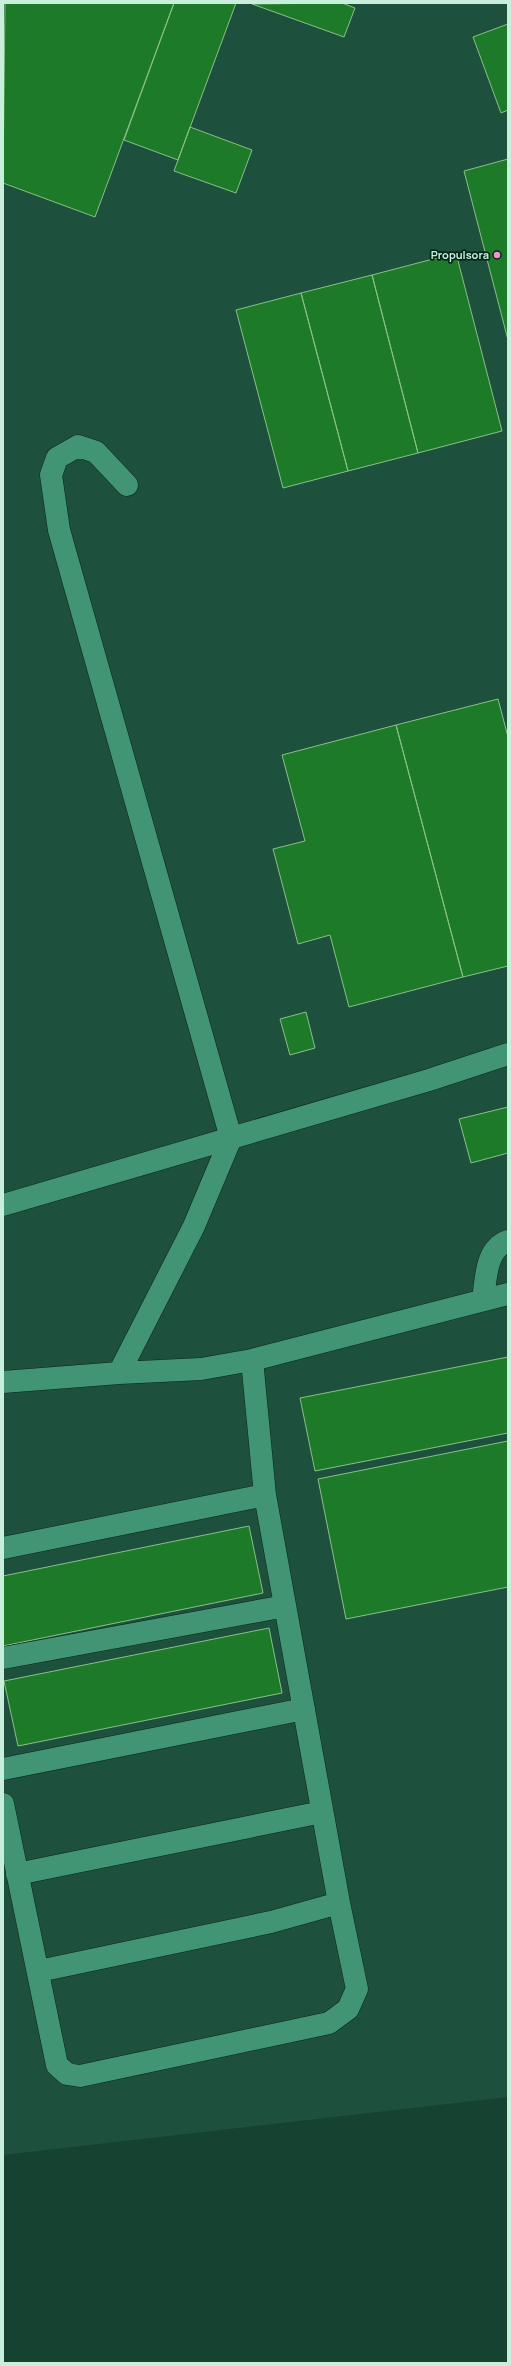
<svg xmlns="http://www.w3.org/2000/svg" width="511" height="2366" viewBox="0 0 511 2366" font-family="Manrope,sans-serif">
<style>
.built{fill:#1d503d}
.building{fill:#1d7a28;stroke:#8ac08a}
.lines{fill:none;stroke-linecap:round;stroke-linejoin:round}
.minor-casing{stroke:#0b251b;stroke-width:23}
.minor{stroke:#429574;stroke-width:22}
.poi-dot{fill:#f790cd;stroke:#03271a;stroke-width:1.5}
.labels{text-anchor:middle;stroke-width:3.5;stroke-linejoin:round;paint-order:stroke}
.poi-label{font-size:11px;font-weight:bold;fill:#c8efdc;stroke:#03271a;text-anchor:end}
</style>
<rect width="100%" height="100%" fill="#154231"/>
<path class="built" d="M3 3H508V2097L3 2155Z"/>
<path class="building" d="M5 3H174L95 217 3 183Z
M174 3H236L178 160 124 140Z
M342 3 355 8 344 37 252 4Z
M508 24V110L501 113 473 37Z
M190 127 252 150 236 193 174 171Z
M508 159V340L464 171Z
M456 253 502 431 418 453 372 275Z
M372 275 418 453 348 471 301 293Z
M301 293 348 471 283 488 236 310Z
M498 699 508 737V966L463 977 396 725Z
M396 725 463 977 349 1007 330 935 298 944 273 849 305 841 282 755Z
M306 1012 315 1048 290 1055 280 1019Z
M508 1107V1153L471 1163 459 1119Z
M508 1357V1433L315 1471 300 1398Z
M508 1441V1587L346 1619 318 1479Z
M249 1526 263 1593 3 1646V1576Z
M269 1628 282 1693 18 1746 4 1681Z"/>
<g class="lines">
<defs>
<path id="minor" d="M3 1205 429 1080 508 1054
M483 1300C486 1280 485 1249 508 1241
M119 1373 194 1226 231 1138 59 530 51 475 57 458 78 446 96 452 127 485
M3 1382 119 1373 201 1369 252 1360 508 1294
M3 1548 265 1495
M3 1658 285 1606
M3 1769 304 1709
M3 1804 57 2065 67 2074 80 2076 329 2023 348 2009 357 1989 339 1903
M17 1874 322 1812
M39 1971 271 1922 339 1903 265 1495 252 1360"/>
</defs>
<use href="#minor" class="minor-casing"/>
<use href="#minor" class="minor"/>
</g>
<circle class="poi-dot" cx="497" cy="255" r="4"/>
<g class="labels">
<g class="poi-label">
<text x="489" y="259">Propulsora</text>
</g>
</g>
<rect width="511" height="2366" fill="none" stroke="#c8efdc" stroke-width="8"/>
</svg>
